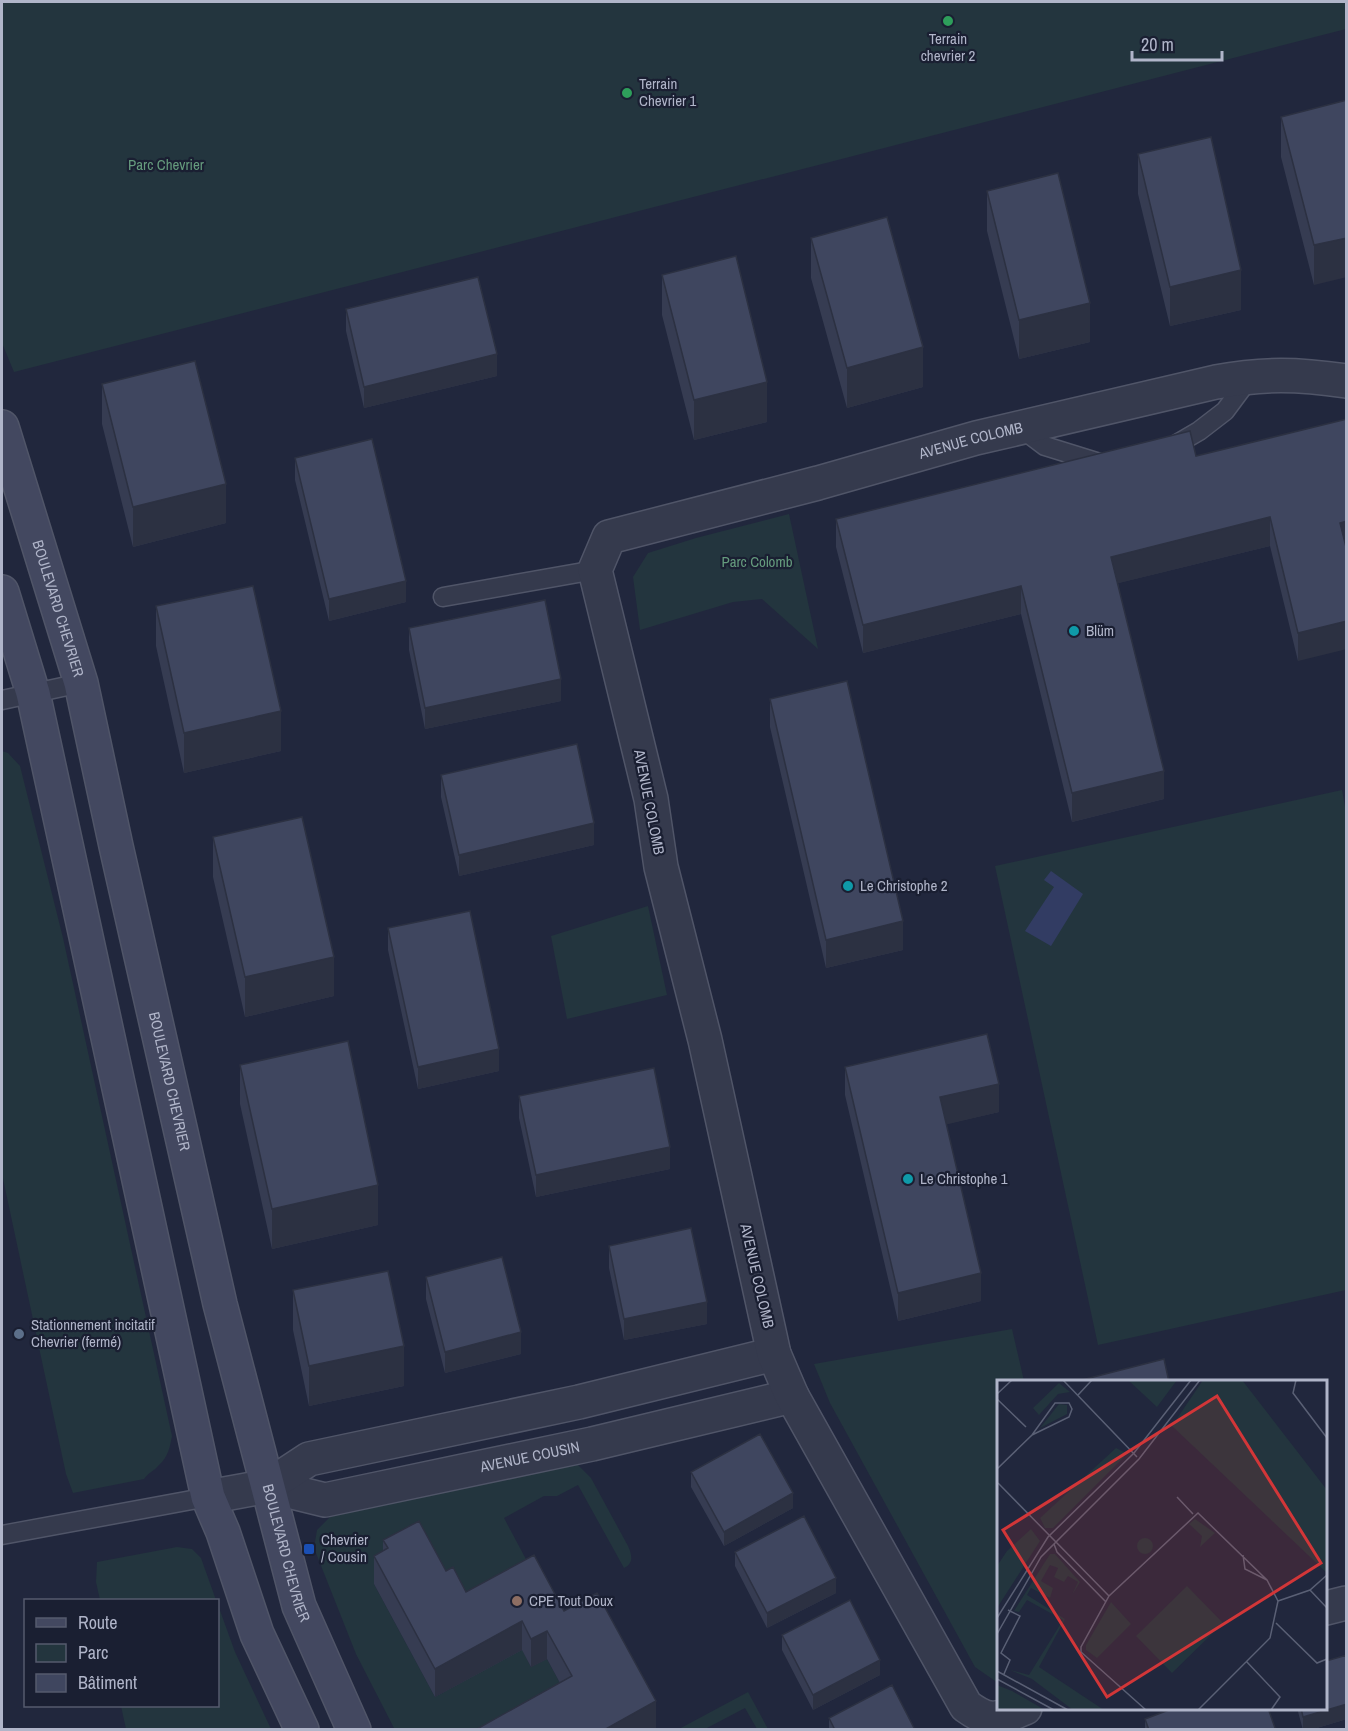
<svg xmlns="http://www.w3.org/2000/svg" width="1348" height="1731" viewBox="0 0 1348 1731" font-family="'Archivo Narrow',sans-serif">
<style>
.green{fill:#23353e}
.water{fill:#323c63}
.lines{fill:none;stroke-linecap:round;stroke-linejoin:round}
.lane-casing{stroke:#505568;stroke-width:21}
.street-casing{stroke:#505568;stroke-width:36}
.secondary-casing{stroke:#505568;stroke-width:36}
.lane{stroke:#353a4d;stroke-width:18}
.street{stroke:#353a4d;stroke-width:33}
.secondary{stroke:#434860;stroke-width:33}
.wall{fill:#363c52}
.shaded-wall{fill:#2c3142}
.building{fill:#3f465f;stroke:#2c3142;stroke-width:1.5}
.leisure-dot{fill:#2e9e5b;stroke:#1a1f32;stroke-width:2}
.culture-dot{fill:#0f9aa8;stroke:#1a1f32;stroke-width:2}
.service-dot{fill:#5c6f8a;stroke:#1a1f32;stroke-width:2}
.transit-dot{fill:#1a4fb4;stroke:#1a1f32;stroke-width:2}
.education-dot{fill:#8d6e63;stroke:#1a1f32;stroke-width:2}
.labels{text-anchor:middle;stroke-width:4.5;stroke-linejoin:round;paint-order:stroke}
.poi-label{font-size:15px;fill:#b0b5c9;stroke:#1a1f32;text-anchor:start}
.park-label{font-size:15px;fill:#659b7d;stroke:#1a1f32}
.street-label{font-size:15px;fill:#b0b5c9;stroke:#1a1f32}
.inset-road{fill:none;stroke:#5a6075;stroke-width:1.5}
.view{fill:#d23638;fill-opacity:0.15;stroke:#d23638;stroke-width:3}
.inset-edge{fill:none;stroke:#b0b5c9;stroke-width:3}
</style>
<rect width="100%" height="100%" fill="#21273d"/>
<path class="green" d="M2 2H1346V29L14 372 2 343Z
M789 514 818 649 762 599 733 602 640 630 633 577 648 553 696 538Z
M2 751 8 753 20 766 63 938 172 1436C170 1447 168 1457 159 1465 154 1471 148 1473 144 1479L73 1493 66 1474 2 1174Z
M1342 790 1346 812V1290L1098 1345 995 866Z
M648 906 667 995 567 1019 551 936Z
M1012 1329 1024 1381 998 1382V1683L975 1667 830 1403 814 1364Z
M577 1464 591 1478 628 1546C632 1555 634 1563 624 1568L578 1485 557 1496H544L504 1518 528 1563 458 1605 374 1584 435 1697 522 1649 531 1667 547 1659 572 1705 527 1729 395 1730 356 1654 314 1548 317 1530 331 1516Z
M177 1547 192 1549 201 1558 216 1600H100L96 1582 97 1562Z
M218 1605 235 1652 271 1729H126L121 1706H218Z
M748 1692 768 1729H757L745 1708 705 1729H679Z"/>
<path class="water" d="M1051 871 1083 894 1051 946 1025 931 1054 887 1044 880Z"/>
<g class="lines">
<defs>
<path id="lane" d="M1021 428 1045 446 1103 464
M1170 448 1199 431 1225 411 1251 376
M443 597 595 570
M2 700 81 683
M2 1535 208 1497"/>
<g id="street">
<path id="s1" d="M268 1486 325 1500 592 1444 792 1396"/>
<path d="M208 1497 268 1486 309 1459 579 1402 774 1354"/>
<path d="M1326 1608 1346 1603"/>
<path id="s2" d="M1025 1708C997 1719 992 1725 966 1706L792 1396 774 1354 705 1040 661 867 651 799 595 570 609 537 818 483 976 438 1216 382C1264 373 1298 374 1346 381"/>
</g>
<g id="secondary">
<path id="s3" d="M2 427 81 683 116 846 220 1304 299 1606 354 1730"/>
<path d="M2 592 33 693 208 1497 223 1532 257 1634 302 1730"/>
</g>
</defs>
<use href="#lane" class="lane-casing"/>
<use href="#street" class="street-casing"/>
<use href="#secondary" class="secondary-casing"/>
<use href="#lane" class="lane"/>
<use href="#street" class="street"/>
<use href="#secondary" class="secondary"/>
</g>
<path class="wall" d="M1347 100 1314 285 1281 157V117Z
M1138 154 1241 310 1170 326 1138 194Z
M987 191 1090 342 1019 359 987 231Z
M811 238 923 387 847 408 811 278Z
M662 275 767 422 694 440 662 315Z
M346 309 497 376 364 408 346 331Z
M102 384 226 523 133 547 102 424Z
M1347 419 1298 661 1270 546 1118 583 1164 799 1072 822 1021 614 863 653 836 547V519L1196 456Z
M295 458 406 602 329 621 295 480Z
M156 606 281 751 184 773 156 646Z
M409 628 561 701 425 729 409 650Z
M770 699 903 950 826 968 770 727Z
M441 775 594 845 459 876 441 797Z
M213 837 334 996 245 1017 213 877Z
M388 928 499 1071 418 1089 388 950Z
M240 1065 378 1225 272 1249 240 1104Z
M845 1067 999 1112 946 1124 981 1301 898 1321 845 1095Z
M519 1096 670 1169 536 1197 519 1118Z
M609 1246 707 1324 624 1340 609 1268Z
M426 1277 521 1354 445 1373 426 1299Z
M293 1290 404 1386 309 1406 293 1330Z
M691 1472 793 1508 724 1546 691 1487Z
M383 1540 446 1571 466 1592 564 1611 656 1729 560 1683 547 1659 531 1667 522 1650 435 1697 374 1584V1556L383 1551Z
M735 1552 836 1593 767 1628 735 1566Z
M782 1635 880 1675 813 1710 782 1650Z
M1347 1655V1719L1310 1730H1303L1297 1708H1326Z
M829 1718 915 1730H829Z
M1145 1719 1275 1730H1145Z"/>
<path class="shaded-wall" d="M1347 238V277L1314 285V245Z
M1241 270V310L1170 326V287Z
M1090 303V342L1019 359V320Z
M923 347V387L847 408V368Z
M497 354V376L364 408V387Z
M767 382V422L694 440V400Z
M226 484V523L133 547V507Z
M1270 517V546L1111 585V557Z
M1347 521V549L1340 523Z
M406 581V602L329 621V599Z
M1021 586V614L863 653V625Z
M1347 621V649L1298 661V633Z
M561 679V701L425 729V708Z
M281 711V751L184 773V733Z
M1164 771V799L1072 822V793Z
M594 823V845L459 876V855Z
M903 921V950L826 968V940Z
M334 957V996L245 1017V977Z
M499 1049V1071L418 1089V1067Z
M999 1084V1112L940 1126V1097Z
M670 1147V1169L536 1197V1175Z
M378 1185V1225L272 1249V1209Z
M981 1273V1301L898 1321V1293Z
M707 1302V1324L624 1340V1319Z
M521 1332V1354L445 1373V1352Z
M404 1346V1386L309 1406V1366Z
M793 1493V1508L724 1546V1532Z
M836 1578V1593L767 1628V1613Z
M522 1621V1650L435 1697V1669Z
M547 1631V1659L531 1667V1639Z
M880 1660V1675L813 1710V1695Z
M656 1701V1730H604Z
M1347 1704V1719L1310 1730H1303V1717Z"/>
<path class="building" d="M1347 100V238L1314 245 1281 117Z
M1211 137 1241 270 1170 287 1138 154Z
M1058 173 1090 303 1019 320 987 191Z
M887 217 923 347 847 368 811 238Z
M736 256 767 382 694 400 662 275Z
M478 277 497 354 364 387 346 309Z
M195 361 226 484 133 507 102 384Z
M1347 419V521L1340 523 1347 551V621L1298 633 1270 517 1111 557 1164 771 1072 793 1021 586 863 625 836 519 1190 431 1196 456Z
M372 439 406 581 329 599 295 458Z
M253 586 281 711 184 733 156 606Z
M545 600 561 679 425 708 409 628Z
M847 681 903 921 826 940 770 699Z
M577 744 594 823 459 855 441 775Z
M302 817 334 957 245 977 213 837Z
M470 911 499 1049 418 1067 388 928Z
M987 1034 999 1084 940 1097 981 1273 898 1293 845 1067Z
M348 1041 378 1185 272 1209 240 1065Z
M654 1068 670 1147 536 1175 519 1096Z
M691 1228 707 1302 624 1319 609 1246Z
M502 1257 521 1332 445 1352 426 1277Z
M388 1271 404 1346 309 1366 293 1290Z
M1164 1359 1169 1382H1074Z
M760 1434 793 1493 724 1532 691 1472Z
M804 1516 836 1578 767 1613 735 1552Z
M419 1521 446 1571 453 1567 466 1592 534 1555 564 1611 597 1593 656 1701 604 1730H475L572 1676 547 1631 531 1639 522 1621 435 1669 374 1556 388 1548 383 1540Z
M850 1600 880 1660 813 1695 782 1635Z
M1347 1655V1704L1303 1717 1301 1708H1326V1661Z
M892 1685 915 1730H835L829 1718Z
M1174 1708H1268L1275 1728 1269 1730H1149L1145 1719Z"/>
<g class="leisure-dot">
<circle cx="948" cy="21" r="6"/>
<circle cx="627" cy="93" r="6"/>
</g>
<g class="culture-dot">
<circle cx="1074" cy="631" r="6"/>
<circle cx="848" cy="886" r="6"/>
<circle cx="908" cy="1179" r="6"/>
</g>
<circle class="service-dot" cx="19" cy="1334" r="6"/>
<rect class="transit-dot" x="303" y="1543" width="12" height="12" rx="3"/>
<circle class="education-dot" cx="517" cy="1601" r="6"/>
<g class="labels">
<g class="poi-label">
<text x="948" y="44" text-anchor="middle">Terrain<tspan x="948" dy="17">chevrier 2</tspan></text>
<text x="639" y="89">Terrain<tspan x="639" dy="17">Chevrier 1</tspan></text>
<text x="1086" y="636">Blüm</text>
<text x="860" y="891">Le Christophe 2</text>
<text x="920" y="1184">Le Christophe 1</text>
<text x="31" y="1330">Stationnement incitatif<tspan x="31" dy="17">Chevrier (fermé)</tspan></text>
<text x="321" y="1545">Chevrier<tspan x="321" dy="17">/ Cousin</tspan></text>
<text x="529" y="1606">CPE Tout Doux</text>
</g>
<g class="park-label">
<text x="166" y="170">Parc Chevrier</text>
<text x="757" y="567">Parc Colomb</text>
</g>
<g class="street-label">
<text dy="5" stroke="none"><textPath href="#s2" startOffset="1680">AVENUE COLOMB</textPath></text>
<text dy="5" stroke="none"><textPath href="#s3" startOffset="190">BOULEVARD CHEVRIER</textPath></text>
<text transform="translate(649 802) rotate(79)" y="5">AVENUE COLOMB</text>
<text dy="5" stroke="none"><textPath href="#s3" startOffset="676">BOULEVARD CHEVRIER</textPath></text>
<text transform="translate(757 1276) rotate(77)" y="5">AVENUE COLOMB</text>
<text dy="5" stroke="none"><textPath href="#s1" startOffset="268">AVENUE COUSIN</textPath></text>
<text dy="5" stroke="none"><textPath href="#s3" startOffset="1162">BOULEVARD CHEVRIER</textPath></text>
</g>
</g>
<g transform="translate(997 1380)">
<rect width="330" height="330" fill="#21273d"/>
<path d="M131 0H180L160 27ZM206 0H245L330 110V193L175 46ZM62 3 73 12 61 14 42 35 36 28ZM62 24 70 25V34L43 48ZM119 68 127 72V77L56 148H48L43 138ZM198 139 218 153 203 167 205 156 192 144ZM34 149 43 161 0 228V186L10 171ZM140 166a8 8 0 1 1 16 0a8 8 0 1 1-16 0ZM53 174H58L83 202 75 215 81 202 71 196 67 202 57 197 61 188 53 185 44 201 56 208 53 218 34 208 30 215 68 239 42 287 107 330H76L35 299 13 290 32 295 66 240 30 220 22 232 17 231ZM190 206 226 243 175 293 139 256ZM114 222 134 244 100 278 89 270V265ZM0 305 15 311 48 330H0Z" fill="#23353e"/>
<path class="inset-road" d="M66 0 140 77M299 0 296 13 330 58M0 14 15 0M81 15 95 0M0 19 29 47M0 89 35 55 58 23H72L75 29 72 37 35 55M1 103 112 216M180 117 196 134M57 164 60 172 109 222M246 175 248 189 270 200M313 210 330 228M281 221 313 210 330 195M0 238 51 157 137 73 194 0M279 243 320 283 330 279M0 254 44 177 142 79 203 0M249 281 283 317 274 330M0 291 71 330M7 294 13 280 4 273 23 236 11 230M0 299 57 330M149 330 84 272V267L112 216 201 133 270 200 281 221 273 258 201 330"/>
<path class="view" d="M220 16 324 183 110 317 6 150Z"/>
<rect width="330" height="330" class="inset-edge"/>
</g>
<rect width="1348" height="1731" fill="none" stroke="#b0b5c9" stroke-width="6"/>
<rect x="24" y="1599" width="195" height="108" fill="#1a1f32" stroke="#565b6e" stroke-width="1.5"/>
<rect x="36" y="1618" width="30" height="9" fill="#434860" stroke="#565b6e" stroke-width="1.5"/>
<text x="78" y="1629" font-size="18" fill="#b0b5c9">Route</text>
<rect x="36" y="1644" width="30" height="18" fill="#23353e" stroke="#565b6e" stroke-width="1.5"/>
<text x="78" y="1659" font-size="18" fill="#b0b5c9">Parc</text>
<rect x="36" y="1674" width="30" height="18" fill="#3f465f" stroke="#565b6e" stroke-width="1.5"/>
<text x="78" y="1689" font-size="18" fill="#b0b5c9">Bâtiment</text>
<path d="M1132 51v9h90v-9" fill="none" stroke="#b0b5c9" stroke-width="3"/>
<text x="1141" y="51" font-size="18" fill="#b0b5c9" stroke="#1a1f32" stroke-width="4.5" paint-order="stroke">20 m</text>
</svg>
